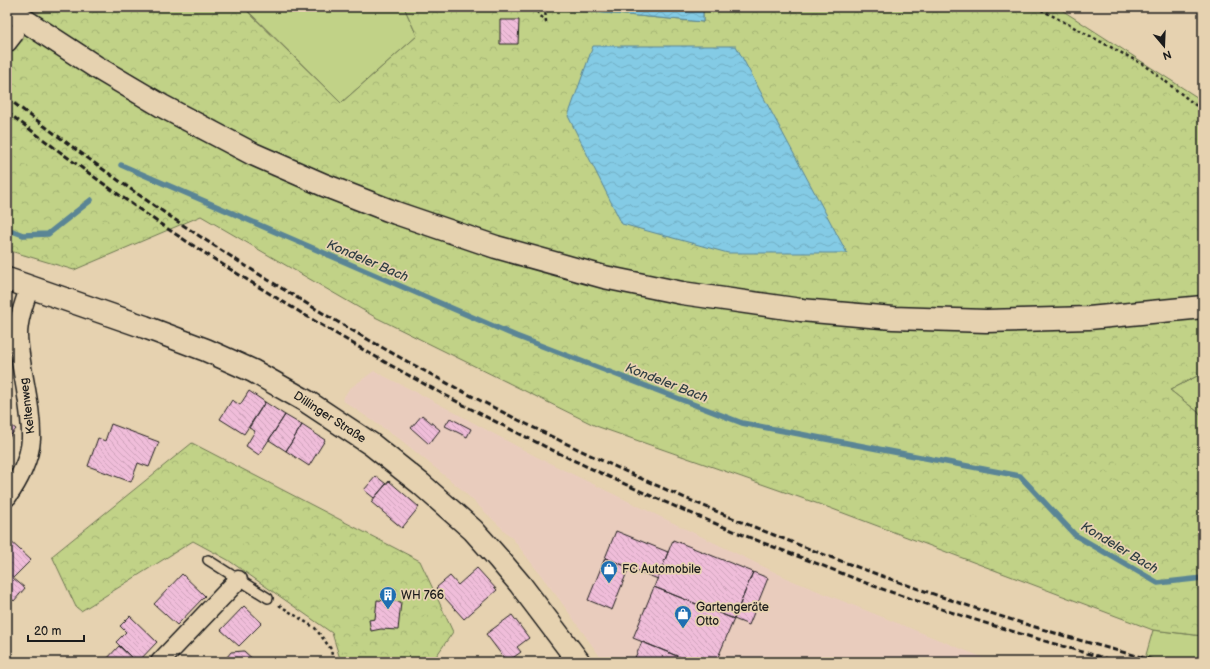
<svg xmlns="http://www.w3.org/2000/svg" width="1210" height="669" viewBox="0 0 1210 669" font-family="'Balsamiq Sans',sans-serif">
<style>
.built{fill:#e9ccbd}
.green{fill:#c1d287;stroke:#6e7752}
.forest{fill:url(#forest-crowns);stroke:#6e7752}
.water{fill:url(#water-waves);stroke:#5a8595}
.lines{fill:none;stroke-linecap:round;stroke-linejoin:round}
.stream{stroke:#5a8595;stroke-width:5.5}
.building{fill:url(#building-back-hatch);stroke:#1c1c1c}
.minor-tunnel{stroke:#beae92;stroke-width:18;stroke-dasharray:18 9;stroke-linecap:butt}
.service-casing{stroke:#1c1c1c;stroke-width:12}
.minor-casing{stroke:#1c1c1c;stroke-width:21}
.tertiary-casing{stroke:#1c1c1c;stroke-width:25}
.secondary-casing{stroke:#1c1c1c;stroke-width:25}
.path{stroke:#1c1c1c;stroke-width:2.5;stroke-dasharray:3 3;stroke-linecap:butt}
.service{stroke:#e6d2b0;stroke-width:9}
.minor{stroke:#e6d2b0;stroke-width:18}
.tertiary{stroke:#e6d2b0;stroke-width:22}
.secondary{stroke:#e6d2b0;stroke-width:22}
.rail{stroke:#1c1c1c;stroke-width:3;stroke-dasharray:6 3;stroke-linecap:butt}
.labels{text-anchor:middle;stroke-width:3.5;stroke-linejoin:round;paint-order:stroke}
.street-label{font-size:12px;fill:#1c1c1c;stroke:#e6d2b0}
.poi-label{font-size:12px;fill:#1c1c1c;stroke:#e6d2b0;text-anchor:start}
.water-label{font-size:13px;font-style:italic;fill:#313f44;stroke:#e6d2b0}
</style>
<defs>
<pattern id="forest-crowns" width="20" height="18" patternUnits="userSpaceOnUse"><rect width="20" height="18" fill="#c1d287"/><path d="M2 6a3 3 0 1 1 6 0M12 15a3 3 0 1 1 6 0" fill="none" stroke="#a5b474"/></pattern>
<pattern id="water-waves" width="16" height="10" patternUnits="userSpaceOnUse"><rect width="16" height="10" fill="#84cbe5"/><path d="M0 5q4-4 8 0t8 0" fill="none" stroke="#71aec4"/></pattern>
<pattern id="building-back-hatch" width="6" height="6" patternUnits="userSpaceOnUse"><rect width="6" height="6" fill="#f0bdda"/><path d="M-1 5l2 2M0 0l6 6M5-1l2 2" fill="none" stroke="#cda2ba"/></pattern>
</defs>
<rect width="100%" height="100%" fill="#e6d2b0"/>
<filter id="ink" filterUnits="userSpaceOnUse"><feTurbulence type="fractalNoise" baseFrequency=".025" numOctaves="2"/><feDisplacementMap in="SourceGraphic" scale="8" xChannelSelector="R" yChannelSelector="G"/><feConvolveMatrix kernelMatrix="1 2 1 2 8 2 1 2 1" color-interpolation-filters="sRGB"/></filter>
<g filter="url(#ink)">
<path class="built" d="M374 371 424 396 535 456 793 581 994 662H604L559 599 513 539 461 489 401 440 342 400 349 389Z"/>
<path class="green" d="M244 7H404L417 36 341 103Z
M1203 373V416L1170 390Z
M1153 630 1203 636V662H1144Z"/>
<path class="forest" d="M7 7H243L341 103 417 36 404 7H560L561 9 703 22V7H1057L1203 101V373L1170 390 1203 416V636L1153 630 830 508 596 426 375 317 201 216 74 270 7 250Z
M192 443 420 561 453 632 432 662H341L332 633 228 560 193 541 81 611 76 607 52 556Z"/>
<path class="water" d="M560 7H703V22L560 9Z
M593 46H736L847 253H728L622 224 568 116Z"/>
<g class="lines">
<path class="stream" d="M121 165 516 336 742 423 1020 476 1075 535 1158 583 1203 578
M7 229 23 235 48 234 91 200"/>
</g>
<path class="building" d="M500 20H519L518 44H500Z
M249 391 265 402 244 434 220 419 232 400 240 405Z
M265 402 285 415 259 455 246 446 255 431 249 428Z
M285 415 302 425 286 451 269 440Z
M422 415 440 430 429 444 411 428Z
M450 418 471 429 467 437 445 426Z
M7 422 16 429 7 440Z
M111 424 159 442 149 467 138 463 131 482 88 466 98 438 105 441Z
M302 425 325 440 309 466 286 451Z
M376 476 386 484 374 498 364 490Z
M389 481 419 507 402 528 371 502Z
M616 531 668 552 658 579 605 558Z
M8 539 31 560 13 578 25 588 14 601 7 594V541Z
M673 540 753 572 734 619 654 587Z
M605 558 629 567 612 610 588 600Z
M477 568 497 590 464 619 436 588 450 576 458 585Z
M753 572 768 578 749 625 734 619Z
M182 574 205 596 177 625 154 604Z
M654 587 734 619 716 662H692L633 638Z
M377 600 401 602 398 630 381 629 371 631 369 620 375 619Z
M244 606 262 623 239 646 221 630Z
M512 615 529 638 517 647 521 652 507 662 486 634Z
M130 616 157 642 138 662H136L116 642 126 632 120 626Z
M642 642 677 656 675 662H633Z
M119 646 134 660 133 662H106L105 661Z
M244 651 256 662H223L231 652Z"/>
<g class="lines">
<path class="minor-tunnel" d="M16 31 33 7"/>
<defs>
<path id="service" d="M208 560 268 598"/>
<path id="minor" d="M7 43 14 34
M7 497C18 482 30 459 31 439 32 405 20 370 18 336 18 319 24 303 30 286
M160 662 238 580"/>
<path id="tertiary" d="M7 279 145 327 206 350 253 371 306 401 371 444 421 484 473 530 498 558 520 584 579 662"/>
<path id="secondary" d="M7 7 24 20 96 67 162 106 253 154 324 185 396 213 496 247 604 277 682 293 801 310 893 318 986 321 1089 318 1203 307"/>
</defs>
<use href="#service" class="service-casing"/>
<use href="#minor" class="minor-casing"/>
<use href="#tertiary" class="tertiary-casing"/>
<use href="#secondary" class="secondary-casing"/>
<path class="path" d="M533 7 546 22
M545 7 546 22
M1036 7 1146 66 1203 111
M279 605 315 628 331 649 333 662"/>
<use href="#service" class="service"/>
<use href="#minor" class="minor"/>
<use href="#tertiary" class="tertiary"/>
<use href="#secondary" class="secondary"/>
<path class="rail" d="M7 98C59 137 111 176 165 213 373 354 598 469 833 558 940 598 1049 634 1161 662
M7 112C57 150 107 187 159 223 211 258 265 291 318 323 478 419 646 500 821 565 844 574 867 584 891 592 966 618 1042 641 1119 662"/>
</g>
</g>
<defs>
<symbol id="shop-pin" viewBox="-11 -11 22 30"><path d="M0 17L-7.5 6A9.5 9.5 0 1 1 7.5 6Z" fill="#1f6fb2" stroke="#e6d2b0"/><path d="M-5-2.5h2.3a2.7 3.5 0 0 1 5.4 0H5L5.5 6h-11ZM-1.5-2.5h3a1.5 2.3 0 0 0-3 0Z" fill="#fff"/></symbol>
<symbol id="building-pin" viewBox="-11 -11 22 30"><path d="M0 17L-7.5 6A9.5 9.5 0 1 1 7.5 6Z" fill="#1f6fb2" stroke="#e6d2b0"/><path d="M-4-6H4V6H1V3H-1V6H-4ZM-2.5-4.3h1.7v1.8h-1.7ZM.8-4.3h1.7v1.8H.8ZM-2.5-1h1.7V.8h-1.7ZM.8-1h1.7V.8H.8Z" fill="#fff"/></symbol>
</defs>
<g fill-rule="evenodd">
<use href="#shop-pin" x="599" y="559" width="20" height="27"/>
<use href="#building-pin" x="378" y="585" width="20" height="27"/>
<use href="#shop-pin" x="673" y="604" width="20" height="27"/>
</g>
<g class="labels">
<g class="street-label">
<text transform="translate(27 406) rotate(-97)" y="4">Keltenweg</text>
<text transform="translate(330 417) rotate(33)" y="4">Dillinger Straße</text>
</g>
<g class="poi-label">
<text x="622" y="573">FC Automobile</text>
<text x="401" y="599">WH 766</text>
<text x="696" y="611">Gartengeräte<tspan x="696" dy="14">Otto</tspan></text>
</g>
<g class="water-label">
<text transform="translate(368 260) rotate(23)" y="5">Kondeler Bach</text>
<text transform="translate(667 382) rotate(21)" y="5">Kondeler Bach</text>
<text transform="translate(1120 547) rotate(31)" y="5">Kondeler Bach</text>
</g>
</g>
<rect width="1210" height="669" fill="none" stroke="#e6d2b0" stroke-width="24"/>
<rect x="12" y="12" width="1186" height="645" fill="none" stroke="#1c1c1c" stroke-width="1.5" filter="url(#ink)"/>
<g transform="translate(1164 46) rotate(161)" stroke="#e6d2b0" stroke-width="3" paint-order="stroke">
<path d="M0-3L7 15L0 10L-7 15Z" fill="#1c1c1c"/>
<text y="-6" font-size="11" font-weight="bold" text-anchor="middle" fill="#1c1c1c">N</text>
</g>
<path d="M28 635v6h56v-6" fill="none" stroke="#1c1c1c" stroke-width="2"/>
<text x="34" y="635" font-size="12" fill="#1c1c1c" stroke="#e6d2b0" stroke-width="3" paint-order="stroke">20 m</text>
</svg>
